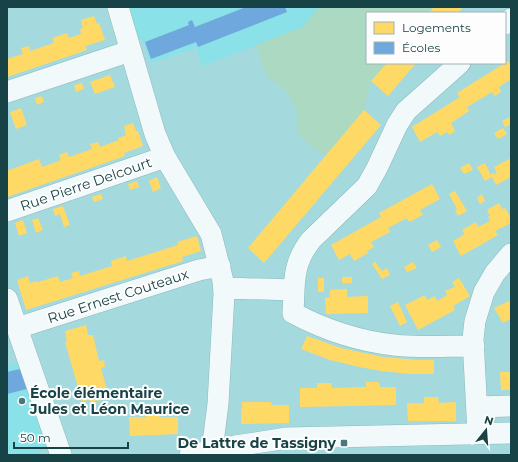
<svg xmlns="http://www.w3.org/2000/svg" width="518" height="462" viewBox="0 0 518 462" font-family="Montserrat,sans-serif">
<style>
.built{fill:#8ae1e7}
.green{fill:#abd9c2}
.homes{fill:#ffd966}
.schools{fill:#6fa8dc}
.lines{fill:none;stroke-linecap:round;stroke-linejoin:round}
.minor-casing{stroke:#8bb8bb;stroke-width:22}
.minor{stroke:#f1f9fa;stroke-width:21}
.poi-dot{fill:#49787b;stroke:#fdfdfd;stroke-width:1.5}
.labels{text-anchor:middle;stroke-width:4;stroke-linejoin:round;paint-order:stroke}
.street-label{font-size:14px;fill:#184346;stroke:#fdfdfd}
.poi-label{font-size:14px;font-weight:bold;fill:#184346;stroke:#fdfdfd;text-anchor:start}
</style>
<rect width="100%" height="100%" fill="#a4dade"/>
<path class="built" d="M127 7H319L303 27 202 66 196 48 151 63 142 39 138 40Z
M22 362 47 443 45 448 38 454 7 455V365Z"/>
<path class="green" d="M319 7H434L429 13H367V63H387L371 81 364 110 325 156 298 135C299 115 296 101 281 87 278 83 271 81 268 78 264 72 259 52 256 45L303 27Z"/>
<path class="homes" d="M434 7H463L458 13H429Z
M94 16 97 24 99 23 105 40 85 46 87 50 7 77V59L23 54 21 48 29 46 30 51 54 43 52 38 67 33 69 38 81 34 80 29 83 28 81 20Z
M508 61 511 66V79L499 87 501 92 495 96 492 92 467 107 469 111 451 123 455 131 449 135 447 132 440 136 437 132 420 142 412 127 460 97 457 93Z
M387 63H416L388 96 371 81Z
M110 75 115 87 95 94 90 82Z
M82 83 84 89 76 92 74 85Z
M42 96 44 102 37 105 35 98Z
M21 108 27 125 16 129 10 112Z
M364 110 381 125 264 263 248 248Z
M510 117 511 124 505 127 502 121Z
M133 123 136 131H138L143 146 124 153 125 156 7 197V171L39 159 42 167 61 160 59 155 67 152 69 157 92 149 90 144 98 142 100 147 119 140 118 138 126 135 124 126Z
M503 128 507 134 498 139 494 133Z
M511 158V177L496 185 492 177 485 181 477 167 485 163 491 175 493 173 494 174 497 173 494 167Z
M469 163 473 170 464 174 460 168Z
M157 177 161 188 153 192 149 181Z
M137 181 139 187 130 190 128 184Z
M432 184 440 199 420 210 423 215 409 222 407 218 388 228 390 232 371 242 374 247 367 251 368 253 354 261 350 254 339 260 331 245 381 217 379 213Z
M455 191 467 211 458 216 455 210 457 209 449 194Z
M101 194 103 199 94 202 92 197Z
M482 194 485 201 480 204 477 198Z
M499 203 502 209 505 208 511 218V223L495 231 498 235 461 256 453 241 465 234 462 230 476 222 478 227 490 221 488 217 490 216 487 210Z
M63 206 70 225 64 227 60 214 55 216 53 209Z
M38 218 43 230 36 233 32 220Z
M23 220 27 233 19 236 15 223Z
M197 236 201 251 182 257 183 261 26 310 17 280 28 276 30 283 37 281 38 282 58 276 60 282 73 278 71 273 79 271 80 276 112 266 111 261 126 256 127 261 178 245 177 242Z
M437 240 441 247 432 252 428 245Z
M375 262 382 271 387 268 390 275 382 279 372 264Z
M413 262 417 268 407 272 404 267Z
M342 277H352V283H342Z
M318 278H324V292H318Z
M459 278 470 296 453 306 455 310 418 330 405 305 425 295 427 300 435 296 437 301 447 295 445 291 455 287 452 282Z
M347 289V297L368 296V313L326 314 325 298 330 297V290Z
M511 300V319L503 323 494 308Z
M398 302 407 322 400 326 390 306Z
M86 325 88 335H93L99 361 104 360 105 367 101 368 108 394 99 397 100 400 91 402 90 400 82 401 65 342H67L65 331Z
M307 336 341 348 383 357 419 360H434V374H411L381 371 359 367 330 360 301 349Z
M500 372H511V390H501Z
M366 382H379L380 387H396V405L300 407V388H317V383H331L332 388 366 387Z
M424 397H438L439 403 456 402V421H408L407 403H424Z
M242 402H271L272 405H289V423L241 424Z
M146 412H160V417H178V434L130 436 129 417H146Z"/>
<path class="schools" d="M246 7H285L287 12 198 47 196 42 151 59 145 42 189 25 188 22 192 20 195 27Z
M24 368 31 388 7 394V372Z"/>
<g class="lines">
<defs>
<path id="minor" d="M118 7 155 134 165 157 211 234 223 281 224 294 218 404 214 435 210 455
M505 24 511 19
M7 92 130 51
M7 211 165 157
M224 288 294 290 293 313C325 330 358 341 394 345 420 348 447 346 474 346
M294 290C295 269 298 257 311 240L367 186 377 168 397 125 406 111 460 63
M7 299 61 455
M17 328 199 270 220 266
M477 407 511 406
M478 433 473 339 475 321 484 292 495 273 511 254
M190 455 235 446 287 438 511 433"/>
</defs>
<use href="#minor" class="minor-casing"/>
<use href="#minor" class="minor"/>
</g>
<g class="poi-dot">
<circle cx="22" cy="401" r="4"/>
<rect x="340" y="439" width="8" height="8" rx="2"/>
</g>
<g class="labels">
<g class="street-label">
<text transform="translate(86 184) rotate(-19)" y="5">Rue Pierre Delcourt</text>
<text transform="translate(118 296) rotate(-18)" y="5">Rue Ernest Couteaux</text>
</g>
<g class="poi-label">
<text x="30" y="398">École élémentaire<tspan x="30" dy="16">Jules et Léon Maurice</tspan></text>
<text x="336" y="448" text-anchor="end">De Lattre de Tassigny</text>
</g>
</g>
<rect width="518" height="462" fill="none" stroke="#184346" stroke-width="16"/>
<rect x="366" y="12" width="140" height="52" fill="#fdfdfd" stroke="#a1b3b4"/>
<rect x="374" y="22" width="20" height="12" fill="#ffd966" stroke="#a1b3b4"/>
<text x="402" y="32" font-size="12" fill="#184346">Logements</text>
<rect x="374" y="42" width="20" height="12" fill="#6fa8dc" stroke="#a1b3b4"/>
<text x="402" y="52" font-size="12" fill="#184346">Écoles</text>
<g transform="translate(486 430) rotate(17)" stroke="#fdfdfd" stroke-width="3" paint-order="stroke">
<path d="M0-3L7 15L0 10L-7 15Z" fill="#184346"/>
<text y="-6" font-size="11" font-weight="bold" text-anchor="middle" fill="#184346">N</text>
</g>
<path d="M14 442v6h114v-6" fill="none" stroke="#184346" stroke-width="2"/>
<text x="20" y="442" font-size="12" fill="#184346" stroke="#fdfdfd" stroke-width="3" paint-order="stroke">50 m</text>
</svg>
